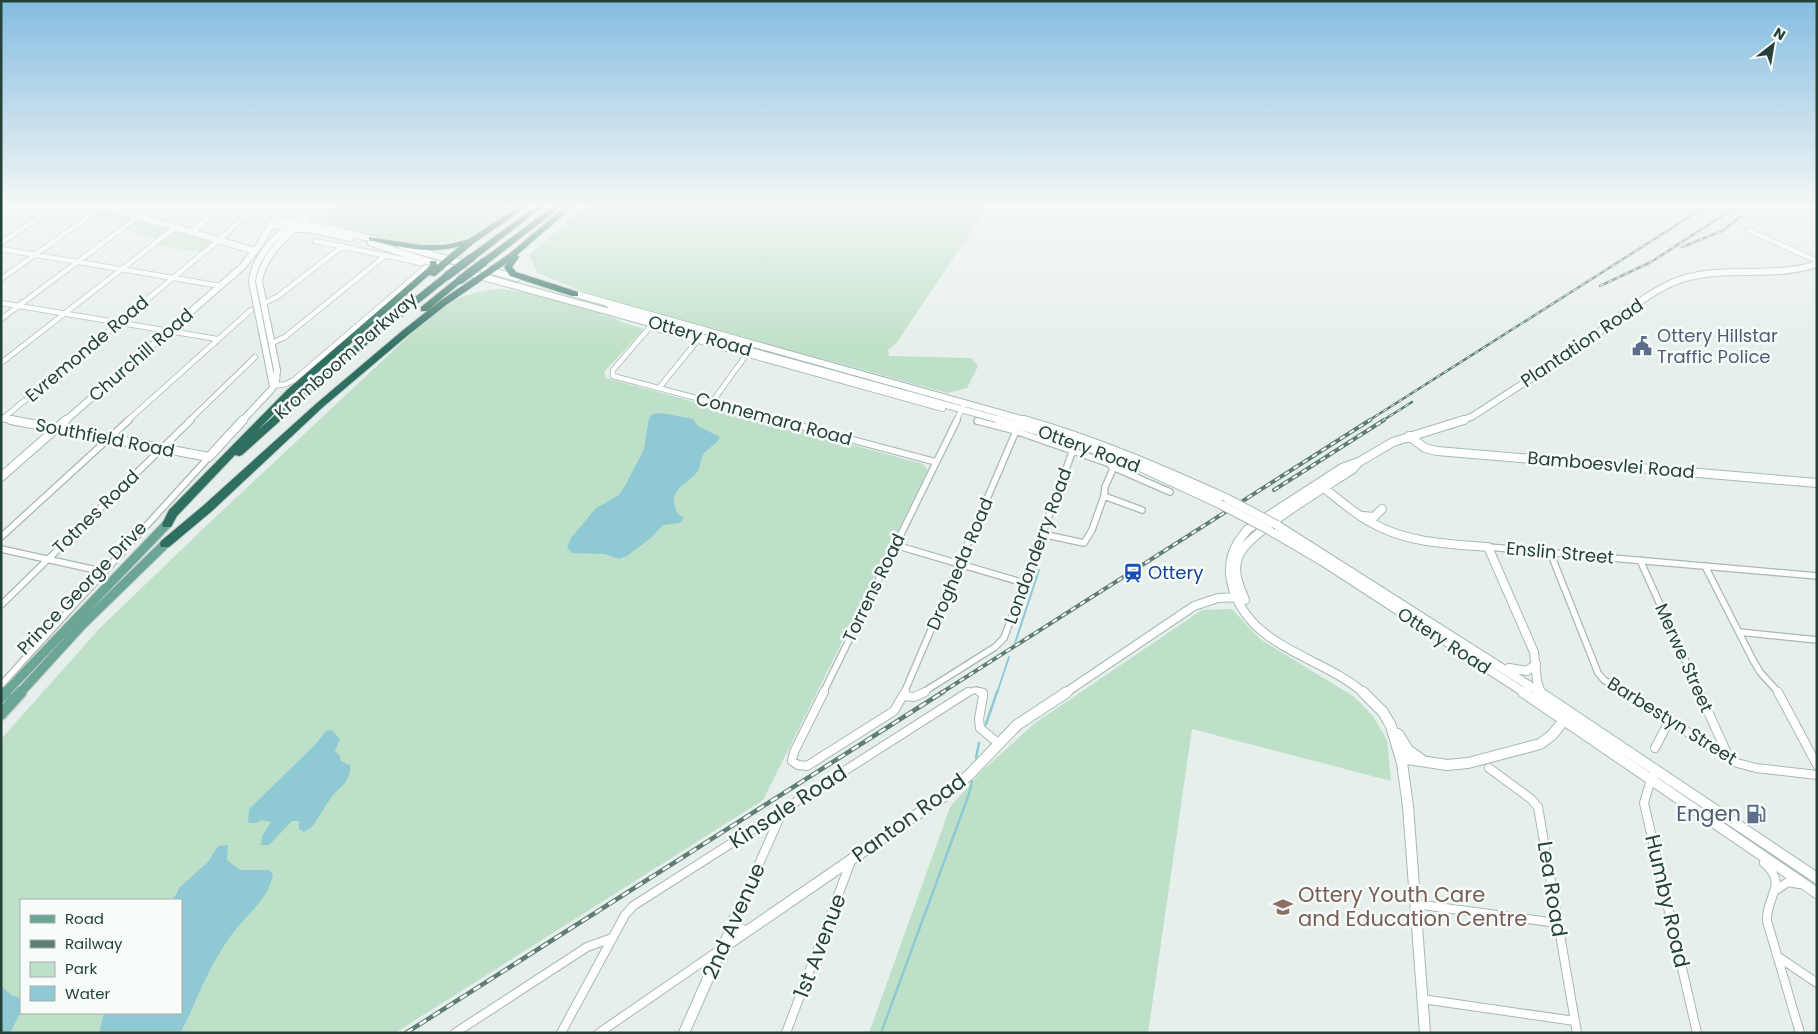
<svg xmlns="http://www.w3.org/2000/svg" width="1818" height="1034" viewBox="0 0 1818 1034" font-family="Poppins,sans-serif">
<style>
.green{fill:#bfe0c8;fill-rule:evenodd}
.water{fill:#8ec9d4}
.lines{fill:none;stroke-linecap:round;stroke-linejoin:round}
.stream-far1{stroke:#8ec9d4;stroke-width:2}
.stream{stroke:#8ec9d4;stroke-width:2.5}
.street-far2-casing{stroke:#a8b8b2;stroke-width:6}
.street-far1-casing{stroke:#a8b8b2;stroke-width:8}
.street-casing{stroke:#a8b8b2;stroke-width:10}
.secondary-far2-casing{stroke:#a4bbb3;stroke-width:8}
.secondary-far1-casing{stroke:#a4bbb3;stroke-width:10}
.secondary-casing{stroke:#a4bbb3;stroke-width:12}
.primary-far1-casing{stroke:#c2cac8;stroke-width:11}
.primary-casing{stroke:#c2cac8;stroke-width:14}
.highway-casing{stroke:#c2cac8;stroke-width:2}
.street-far2{stroke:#fff;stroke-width:4.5}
.street-far1{stroke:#fff;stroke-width:5.5}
.street{stroke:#fff;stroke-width:8}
.secondary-far2{stroke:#fff;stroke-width:6}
.secondary-far1{stroke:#fff;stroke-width:8}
.secondary{stroke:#fff;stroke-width:10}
.primary-far1{stroke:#6aa596;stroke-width:9}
.primary{stroke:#6aa596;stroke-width:11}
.highway{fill:#2f6f62;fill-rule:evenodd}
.rail-far2-casing{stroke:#5f7d75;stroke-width:2.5}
.rail-far1-casing{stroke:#5f7d75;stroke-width:4}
.rail-casing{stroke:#5f7d75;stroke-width:4.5}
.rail-far2{stroke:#f7fbf9;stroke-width:1;stroke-dasharray:4.5;stroke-linecap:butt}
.rail-far1{stroke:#f7fbf9;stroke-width:2;stroke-dasharray:5.5;stroke-linecap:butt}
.rail{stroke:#f7fbf9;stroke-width:2.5;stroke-dasharray:8;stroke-linecap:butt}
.secondary-bridge-casing{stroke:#a4bbb3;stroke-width:10;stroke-linecap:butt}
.highway-bridge-casing{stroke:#c2cac8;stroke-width:10;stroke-linecap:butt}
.secondary-bridge{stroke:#fff;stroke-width:8}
.highway-bridge{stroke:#2f6f62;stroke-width:8}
.labels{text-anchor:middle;stroke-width:5;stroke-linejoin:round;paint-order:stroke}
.street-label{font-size:18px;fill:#24423a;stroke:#f7fbf9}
.service-label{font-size:18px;fill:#4e5e75;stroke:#f7fbf9;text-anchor:start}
.transit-label{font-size:18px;fill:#164399;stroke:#f7fbf9;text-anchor:start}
.near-street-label{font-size:21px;fill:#24423a;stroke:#f7fbf9}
.near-service-label{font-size:21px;fill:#4e5e75;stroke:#f7fbf9;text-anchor:end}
.near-education-label{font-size:21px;fill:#785e54;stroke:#f7fbf9;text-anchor:start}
</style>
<rect width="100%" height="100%" fill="#e6efeb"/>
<path class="green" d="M337 205H518C501 215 484 231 466 237 418 255 367 233 320 220Z
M587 205H989L897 342 888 350 889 356 971 358 978 366 967 388 947 393 592 295 538 273 529 255Z
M105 209 134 217 127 223 89 218Z
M139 218 171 228 157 240 124 229Z
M175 230 215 241 202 252 155 245Z
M497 289C535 291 578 307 614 318L621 322 641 328 643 330 604 372 606 378 923 464 928 470 763 800 395 1033H1V739L100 628 207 525 426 320C452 298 464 294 497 289ZM21 900H181V1013H21Z
M1232 609 1260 639 1353 696 1373 716 1387 740 1391 781 1192 729 1148 1033H869L950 807 982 771 1035 723 1202 610Z"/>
<path class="water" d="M661 413 693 419 698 426 720 437C717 444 710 447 704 453 700 459 701 465 698 471 689 484 669 488 675 507 676 512 679 516 684 518L680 523 663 525 652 537 627 556 619 559 605 554 572 553 567 547 571 538 596 508 619 495 625 486 644 449 649 418 653 414Z
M331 730 340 739 335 751 340 756 341 761 350 765V773L345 783 332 796 312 827 304 832 299 829V821H292L269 845H261L262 836 271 822 262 820 256 823H248L249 809 315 745 326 731Z
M228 845 227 860 240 870H269L273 874C269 897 251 911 237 928 226 941 216 958 208 974 198 993 191 1014 180 1033H99L104 1013H181V900H173L180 887 208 862 218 846Z
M1 986 11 995 21 998V1012L10 1033H1Z"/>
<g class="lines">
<path class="stream-far1" d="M1015 643 1039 570
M997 693 1009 657"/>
<path class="stream" d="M986 724 997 692
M976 758 979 743
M881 1033 969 794 972 781"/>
<defs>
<path id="street-far2" d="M1 208 7 205
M1748 230 1817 261
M192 232 223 205
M315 241 422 263
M1 243 57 205
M1 249 221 286
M1 279 105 205
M1 303 217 339
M264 303 277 297 343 246
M607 303 610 307 655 321 613 370V376L783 421
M1 319 139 216
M649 327 943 409
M272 343 285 337 386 255
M1 363 176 227
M273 386 286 384 294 380 426 267
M659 388 697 341
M712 402 747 354
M1 420 219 240 257 205
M127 421 251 310
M189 421 255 357
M956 421 963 407"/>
<path id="street-far1" d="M778 420 936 462
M977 421 1016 431 1110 464 1113 469 1105 487 1104 496 1142 510
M1113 467 1170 492
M1042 534 1084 543 1092 530 1104 496
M1 537 129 420
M895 545 1024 583
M1488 547 1817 576
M1 549 105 572
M1550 552 1598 673 1604 680 1625 693
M1640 560 1700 693
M1705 566 1753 660 1760 672 1779 693
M1 605 191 420
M1739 632 1817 640
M1 685 209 457
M823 693 957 420
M904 693 1016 431
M922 693 995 647 1004 638 1073 450
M966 693 976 690 983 693"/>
<path id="street" d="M824 692 794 752 792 761 798 765 807 766 894 711 905 692
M980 692 983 693V696L979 719 980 728 998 743
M1623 692 1737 763 1756 768 1817 775
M1699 692 1726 751 1725 756
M1778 692 1817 765
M904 696 914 697 925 692
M1655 748 1669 721
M1489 768 1531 799 1538 807 1577 1033
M1657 771 1651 779 1644 803 1697 1033
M1764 863C1789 885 1766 895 1767 921L1800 1033
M1776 890 1788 882 1799 884
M1415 904 1557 923
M1777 956 1817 983
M1422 999 1575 1021
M455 1033 587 947 612 938
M561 1033 625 915 633 906 968 692
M599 1033 721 949 783 810
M786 1033 851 861"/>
<path id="secondary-far2" d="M100 205 255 251
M274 220 318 226 377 240
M271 225 313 230 350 238
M371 243 433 263 1004 421
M401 246 517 278
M569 292 1028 421
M273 386 252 282C256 246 290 226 316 205
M1 418 18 421
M65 421 242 267 259 246 282 205
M242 421 271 390 276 382 277 370 259 281C265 247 299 226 324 205
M1461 421 1473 416C1511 391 1550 367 1587 341 1617 320 1647 291 1682 279 1726 265 1773 279 1817 264"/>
<path id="secondary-far1" d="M11 420 209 457 243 420
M999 420 1057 436 1136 465 1220 504
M1024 420C1095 440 1161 469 1228 499
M1409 436 1425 448 1437 451 1817 483
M1 477 66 420
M1319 484C1336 497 1353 513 1372 523 1407 543 1449 544 1488 547L1534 652 1537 681 1540 690
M1363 516 1374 517 1382 509
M1277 525 1541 693
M1269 530 1322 561 1525 693
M1245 600C1239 586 1232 570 1239 555 1249 532 1329 485 1353 469L1359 462
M1509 668 1527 671 1536 664
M1065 693 1194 606 1218 598 1243 597
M1364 693C1320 655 1245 647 1231 581 1227 559 1234 545 1248 529L1342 468 1359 462 1393 442 1464 420"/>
<path id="secondary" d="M1363 692 1383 712 1391 726 1402 763 1408 806 1425 1033
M1523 692 1817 893
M1539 692 1817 878
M1398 734 1408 750 1422 760
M1401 758 1447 765 1468 763 1540 744 1552 735 1565 719
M734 919 738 928 746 932
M684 1033 721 949 947 794 969 775 1017 725 1067 692"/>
<path id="primary-far1" d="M5 693 167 524
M20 693 82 625 165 544"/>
<path id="primary" d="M1 697 6 692
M1 714 21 692"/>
<path id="highway" d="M521 205H529L474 243 435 276 429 275 293 394 258 430 345 353 444 274H450V278L351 357 242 455 239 456 235 455 177 516 171 527H163L162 524 169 510 287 390 430 266V261H436L437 265 460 246C431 255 401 247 372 241H369V237L420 245H444L454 243 469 239Z
M537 205H545L474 260H468V256Z
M555 205H563L487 264H481V260Z
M567 205H575L517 255 519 257 512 267 516 272 578 292V296H572L510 276 504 267 507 263 446 305 408 335 323 407 212 511 169 547H161L160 544 161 541 204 505 317 403 402 331 440 301 509 254Z
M457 278H460L464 280 427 311H421V307Z"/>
</defs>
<use href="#street-far2" class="street-far2-casing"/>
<use href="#street-far1" class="street-far1-casing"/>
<use href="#street" class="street-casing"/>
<use href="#secondary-far2" class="secondary-far2-casing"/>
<use href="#secondary-far1" class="secondary-far1-casing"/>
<use href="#secondary" class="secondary-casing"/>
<use href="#primary-far1" class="primary-far1-casing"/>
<use href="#primary" class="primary-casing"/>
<use href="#highway" class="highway-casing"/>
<use href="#street-far2" class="street-far2"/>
<use href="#street-far1" class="street-far1"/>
<use href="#street" class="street"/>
<use href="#secondary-far2" class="secondary-far2"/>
<use href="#secondary-far1" class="secondary-far1"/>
<use href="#secondary" class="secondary"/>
<use href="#primary-far1" class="primary-far1"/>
<use href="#primary" class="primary"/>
<use href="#highway" class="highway"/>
<defs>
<path id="rail-far2" d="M1682 247 1722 231 1742 216
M1600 286 1651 262 1739 205
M1368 421 1708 205
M1382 421 1412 402"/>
<path id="rail-far1" d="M1274 490 1384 420
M941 693 1370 420"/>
<path id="rail" d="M406 1033 943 692"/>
</defs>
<use href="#rail-far2" class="rail-far2-casing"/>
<use href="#rail-far1" class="rail-far1-casing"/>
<use href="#rail" class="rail-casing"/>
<use href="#rail-far2" class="rail-far2"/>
<use href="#rail-far1" class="rail-far1"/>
<use href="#rail" class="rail"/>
<defs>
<path id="secondary-bridge" d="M1228 499 1277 525
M1220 504 1269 530"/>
<path id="highway-bridge" d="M447 276 471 258
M460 280 484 262"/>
</defs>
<use href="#secondary-bridge" class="secondary-bridge-casing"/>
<use href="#highway-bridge" class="highway-bridge-casing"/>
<use href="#secondary-bridge" class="secondary-bridge"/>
<use href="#highway-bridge" class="highway-bridge"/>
</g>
<linearGradient id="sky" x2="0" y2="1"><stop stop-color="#84bce0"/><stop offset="0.59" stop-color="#f4f8f6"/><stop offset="1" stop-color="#f4f8f6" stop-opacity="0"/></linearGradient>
<rect width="1818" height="349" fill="url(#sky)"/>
<defs>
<symbol id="civic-bare" viewBox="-9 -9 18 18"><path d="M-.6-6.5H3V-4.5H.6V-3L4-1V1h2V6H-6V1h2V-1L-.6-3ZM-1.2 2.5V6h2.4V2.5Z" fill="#5c6f8a" stroke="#f7fbf9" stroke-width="2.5" paint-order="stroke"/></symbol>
<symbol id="station-bare" viewBox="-9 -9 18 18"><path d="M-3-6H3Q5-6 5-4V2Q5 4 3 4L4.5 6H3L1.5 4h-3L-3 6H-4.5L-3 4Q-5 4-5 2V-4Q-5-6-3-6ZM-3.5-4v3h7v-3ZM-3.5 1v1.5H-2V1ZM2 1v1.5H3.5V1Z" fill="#1a4fb4" stroke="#f7fbf9" stroke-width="2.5" paint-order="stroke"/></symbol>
<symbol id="fuel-bare" viewBox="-9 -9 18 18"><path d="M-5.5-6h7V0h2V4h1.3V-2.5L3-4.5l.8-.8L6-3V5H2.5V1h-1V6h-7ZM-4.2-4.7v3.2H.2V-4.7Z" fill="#5c6f8a" stroke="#f7fbf9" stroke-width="2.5" paint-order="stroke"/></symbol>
<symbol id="school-bare" viewBox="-9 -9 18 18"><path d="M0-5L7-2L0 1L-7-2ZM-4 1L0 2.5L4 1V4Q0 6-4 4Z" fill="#8d6e63" stroke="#f7fbf9" stroke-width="2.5" paint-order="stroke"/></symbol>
</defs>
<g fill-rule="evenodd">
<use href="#civic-bare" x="1628" y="332" width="28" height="28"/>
<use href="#station-bare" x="1119" y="559" width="28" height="28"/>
<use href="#fuel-bare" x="1742" y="800" width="28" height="28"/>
<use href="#school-bare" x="1269" y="893" width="28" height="28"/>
</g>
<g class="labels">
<g class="street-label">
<text transform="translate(700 336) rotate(16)" y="6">Ottery Road</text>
<text transform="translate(1582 343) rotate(-34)" y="6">Plantation Road</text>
<text transform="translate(87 349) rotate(-40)" y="6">Evremonde Road</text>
<text transform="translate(141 355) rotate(-41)" y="6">Churchill Road</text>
<text transform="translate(346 356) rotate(-41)" y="6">Kromboom Parkway</text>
<text transform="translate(774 419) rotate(15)" y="6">Connemara Road</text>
<text transform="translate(105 438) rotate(11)" y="6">Southfield Road</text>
<text transform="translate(1089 449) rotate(20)" y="6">Ottery Road</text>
<text transform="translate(1611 465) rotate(5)" y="6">Bamboesvlei Road</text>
<text transform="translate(96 512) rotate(-44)" y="6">Totnes Road</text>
<text transform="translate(1038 546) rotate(-70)" y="6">Londonderry Road</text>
<text transform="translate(1560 553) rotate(5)" y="6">Enslin Street</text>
<text transform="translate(960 564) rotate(-67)" y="6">Drogheda Road</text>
<text transform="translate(82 588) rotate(-46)" y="6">Prince George Drive</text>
<text transform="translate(874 588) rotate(-64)" y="6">Torrens Road</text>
<text transform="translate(1444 641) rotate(33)" y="6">Ottery Road</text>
<text transform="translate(1684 658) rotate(66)" y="6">Merwe Street</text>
<text transform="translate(1672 721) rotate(32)" y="6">Barbestyn Street</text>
</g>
<g class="service-label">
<text x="1657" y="342">Ottery Hillstar<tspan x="1657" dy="21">Traffic Police</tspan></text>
</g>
<g class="transit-label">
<text x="1148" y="579">Ottery</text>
</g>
<g class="near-street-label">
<text transform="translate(788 807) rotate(-33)" y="7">Kinsale Road</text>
<text transform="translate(909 818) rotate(-36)" y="7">Panton Road</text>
<text transform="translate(1552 889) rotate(81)" y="7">Lea Road</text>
<text transform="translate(1667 901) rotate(77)" y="7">Humby Road</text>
<text transform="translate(734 921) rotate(-66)" y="7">2nd Avenue</text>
<text transform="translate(820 946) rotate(-69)" y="7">1st Avenue</text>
</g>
<g class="near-service-label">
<text x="1741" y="821">Engen</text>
</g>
<g class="near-education-label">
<text x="1298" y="902">Ottery Youth Care<tspan x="1298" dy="24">and Education Centre</tspan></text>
</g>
</g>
<rect width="1818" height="1034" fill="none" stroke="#24423a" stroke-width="5"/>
<rect x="20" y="899" width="162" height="115" fill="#f7fbf9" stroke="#a3b1ad"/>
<rect x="30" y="915" width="25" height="8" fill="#6aa596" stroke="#a3b1ad"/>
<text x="65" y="924" font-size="15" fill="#24423a">Road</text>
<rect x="30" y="940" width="25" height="8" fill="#5f7d75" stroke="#a3b1ad"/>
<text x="65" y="949" font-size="15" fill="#24423a">Railway</text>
<rect x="30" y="962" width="25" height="15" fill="#bfe0c8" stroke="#a3b1ad"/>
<text x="65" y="974" font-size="15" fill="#24423a">Park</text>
<rect x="30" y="986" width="25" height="15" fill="#8ec9d4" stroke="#a3b1ad"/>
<text x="65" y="999" font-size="15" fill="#24423a">Water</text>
<g transform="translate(1773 45) rotate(31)" stroke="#f7fbf9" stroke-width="4" paint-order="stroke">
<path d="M0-4L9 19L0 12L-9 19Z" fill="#24423a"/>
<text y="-8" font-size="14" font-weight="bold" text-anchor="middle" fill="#24423a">N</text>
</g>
</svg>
